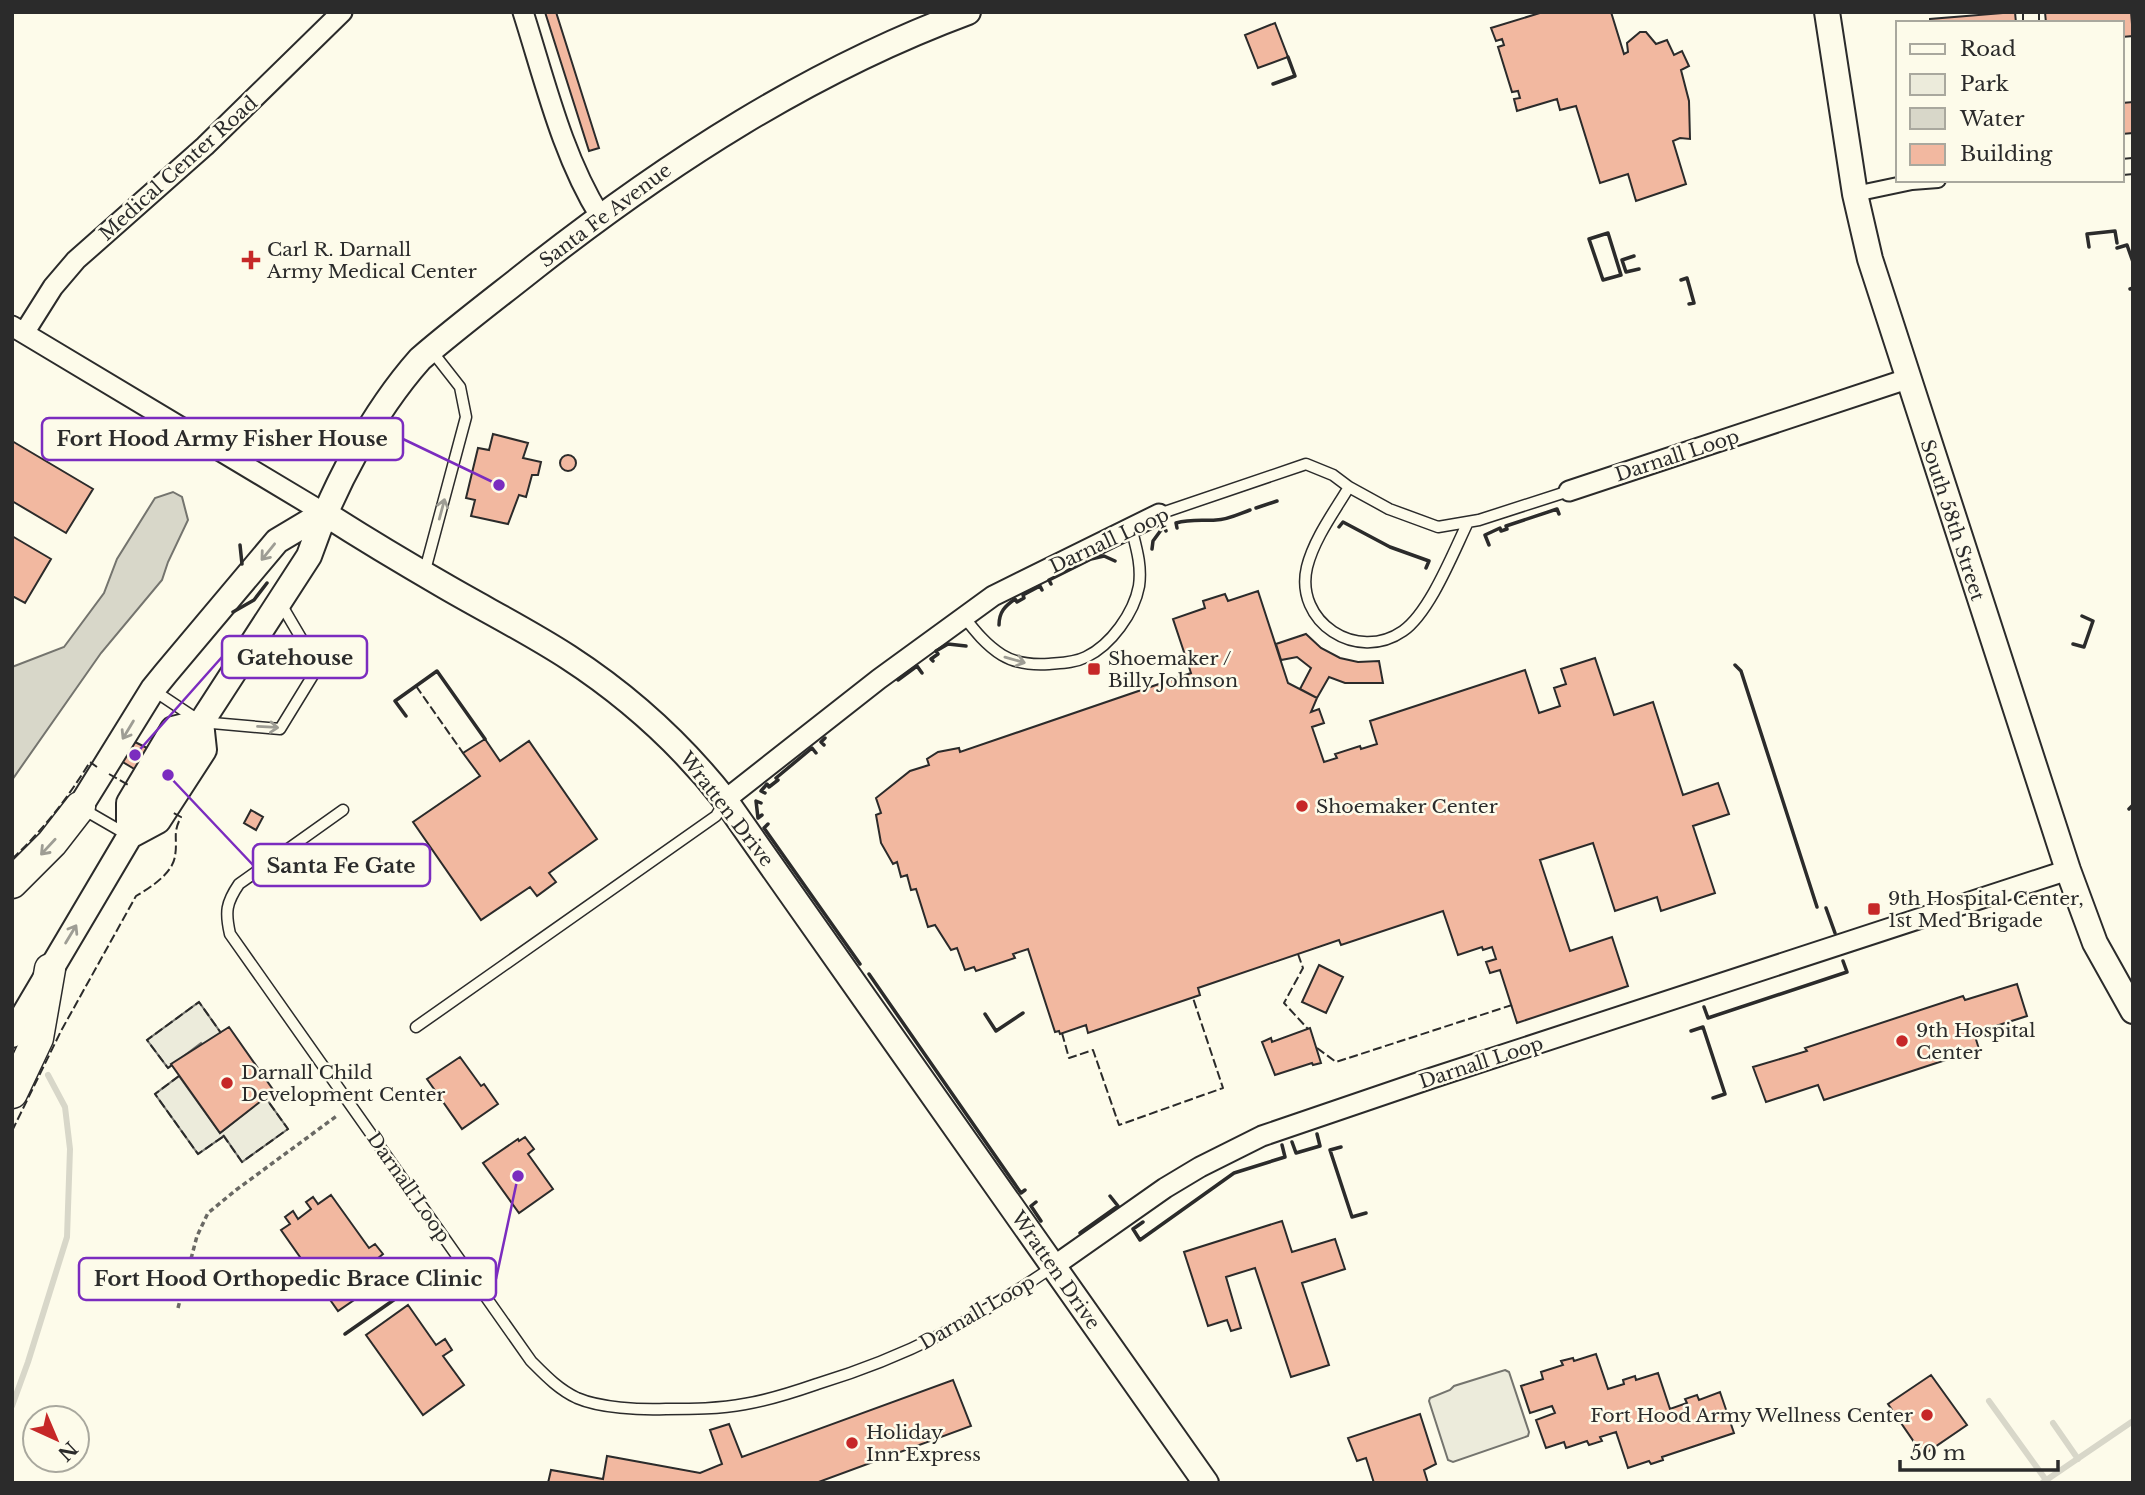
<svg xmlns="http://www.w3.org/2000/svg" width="2145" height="1495" viewBox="0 0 2145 1495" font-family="'Libre Baskerville',serif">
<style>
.green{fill:#ecebdb;stroke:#74746e;stroke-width:2}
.water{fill:#d8d7c9;stroke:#74746e;stroke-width:2}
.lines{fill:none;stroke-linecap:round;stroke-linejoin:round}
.stream{stroke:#d8d7c9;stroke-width:6}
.building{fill:#f2b8a0;stroke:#2b2b2b;stroke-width:2}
.service-casing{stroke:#2b2b2b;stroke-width:13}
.pedestrian-casing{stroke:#2b2b2b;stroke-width:18}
.minor-casing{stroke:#2b2b2b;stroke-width:23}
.tertiary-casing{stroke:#2b2b2b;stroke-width:28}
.primary-casing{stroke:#2b2b2b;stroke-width:33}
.path{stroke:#6a6964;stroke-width:3.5;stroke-dasharray:5 3.5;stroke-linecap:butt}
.service{stroke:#fdfbea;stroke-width:10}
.pedestrian{stroke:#fdfbea;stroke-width:14}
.minor{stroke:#fdfbea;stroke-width:19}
.tertiary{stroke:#fdfbea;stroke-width:24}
.primary{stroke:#fdfbea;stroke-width:30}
.fence{stroke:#2b2b2b;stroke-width:2;stroke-dasharray:9 3.5;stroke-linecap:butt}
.wall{stroke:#2b2b2b;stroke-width:3.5}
.oneway{stroke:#9e9d94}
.poi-dot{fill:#c62828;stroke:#fdfbea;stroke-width:2.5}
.labels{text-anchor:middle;stroke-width:5;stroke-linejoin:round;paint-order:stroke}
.street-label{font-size:19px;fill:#2b2b2b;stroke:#fdfbea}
.poi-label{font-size:19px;fill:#2b2b2b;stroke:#fdfbea;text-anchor:start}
.leader{fill:none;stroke:#7b2cbf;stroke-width:2.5}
.callout-dot{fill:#7b2cbf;stroke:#fdfbea;stroke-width:2.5}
.callout{fill:#fdfbea;stroke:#7b2cbf;stroke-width:2.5}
.callout-label{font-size:21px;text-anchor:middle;font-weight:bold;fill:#2b2b2b}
</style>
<rect width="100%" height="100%" fill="#fdfbea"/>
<path class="green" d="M199 1002 221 1033 203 1045 201 1043 168 1068 147 1040Z
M179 1076 220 1133 265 1097 288 1129 242 1162 224 1136 198 1154 155 1094Z
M1505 1370 1509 1372 1529 1432 1528 1436 1453 1462 1448 1460 1429 1401 1430 1398 1450 1390 1454 1386Z"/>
<path class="water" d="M173 492 182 497 188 520 168 562 162 580 101 653 12 780V667L64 647 104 593 117 559 155 498Z"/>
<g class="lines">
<path class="stream" d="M1989 1401 2046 1480
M12 1406 28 1362 67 1237 70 1149 65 1107 48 1075
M2053 1423 2078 1459
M2042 1483 2133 1421"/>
</g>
<path class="building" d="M545 12H556L599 148 589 151Z
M1543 12H1611L1624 54 1628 52 1627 43 1640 32H1646L1656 44 1667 40 1674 55 1682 51 1689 66 1681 70 1689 101 1690 139 1680 138 1673 141 1686 184 1636 201 1628 174 1600 183 1576 106 1560 110 1557 99 1517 111 1514 99 1520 98 1518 91 1512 92 1498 47 1504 45 1502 39 1496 41 1491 28Z
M2015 12 2016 23H1930V19Z
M2045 12H2131L2133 36 2122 37V23H2046Z
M1275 23 1288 57 1258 68 1245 35Z
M2133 102V133L2122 134V103Z
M493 434 528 443 523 458 541 462 538 475H532L526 497 519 495 508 524 471 516 475 500 466 498 478 448 489 450Z
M12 441 93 489 66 533 12 501Z
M560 463a8 8 0 1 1 16 0a8 8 0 1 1-16 0Z
M12 536 51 559 25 603 12 596Z
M1258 591 1288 683 1317 698 1311 712 1319 709 1324 723 1312 727 1324 762 1337 758 1335 754 1360 746 1361 749 1377 744 1370 721 1525 670 1539 713 1560 706 1554 688 1566 684 1561 669 1595 658 1614 715 1653 702 1683 795 1718 783 1729 814 1693 826 1715 893 1661 911 1657 897 1615 911 1593 843 1540 860 1570 951 1612 937 1628 986 1517 1023 1500 970 1490 973 1486 962 1496 959 1492 947 1483 950 1482 947 1458 955 1443 911 1341 945 1339 940 1198 988 1200 995 1088 1033 1086 1025 1060 1034 1059 1031 1055 1032 1028 949 1013 954 1015 958 976 971 974 967 965 970 957 948 951 950 935 925 928 927 916 889 911 890 907 875 901 877 897 862 893 864 881 843 876 815 881 813 876 798 910 771 929 765 927 759 938 752 959 748 960 752 1191 673 1173 619 1205 608 1203 601 1225 594 1228 601Z
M1306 634 1321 648 1340 658 1358 662 1379 661 1383 683H1345L1329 677 1317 698 1300 689 1311 668 1297 657 1281 660 1276 644Z
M485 739 500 761 529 741 597 839 549 873 556 882 537 896 530 887 481 920 413 822 480 776 463 753Z
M133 741 149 749 136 770 121 761Z
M251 810 263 817 256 830 244 823Z
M1319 965 1343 977 1326 1013 1302 1002Z
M2017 984 2027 1016 1974 1033 1979 1049 1824 1100 1818 1085 1766 1102 1753 1067 1807 1051 1805 1048 1963 996 1965 1000Z
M229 1027 274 1091 220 1133 171 1064Z
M1310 1028 1321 1063 1313 1065 1312 1063 1275 1075 1262 1042 1271 1038 1272 1042Z
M460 1057 481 1086 484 1084 498 1104 462 1129 427 1079Z
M525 1137 534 1149 528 1154 553 1189 519 1213 483 1163 518 1139 519 1141Z
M331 1195 369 1248 375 1244 383 1254 377 1259 389 1276 338 1311 281 1230 290 1224 285 1217 293 1211 298 1219 311 1209 306 1202 313 1197 318 1204Z
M1282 1221 1292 1252 1335 1239 1345 1269 1302 1283 1329 1365 1291 1377 1255 1268 1226 1277 1241 1328 1231 1331 1227 1320 1208 1326 1184 1252Z
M408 1305 436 1345 445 1339 452 1350 443 1356 464 1385 423 1415 366 1335Z
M1596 1354 1608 1389 1624 1384 1623 1380 1635 1376 1636 1380 1658 1373 1670 1409 1687 1403 1685 1399 1697 1395 1699 1400 1720 1392 1734 1433 1662 1457 1663 1460 1651 1464 1649 1461 1628 1468 1616 1432 1600 1437 1602 1441 1589 1445 1587 1441 1566 1448 1564 1442 1546 1448 1536 1420 1555 1413 1552 1406 1530 1413 1521 1386 1543 1379 1541 1372 1563 1365 1561 1361 1573 1358 1574 1361Z
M1931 1375 1967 1425 1923 1455 1888 1404Z
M953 1380 971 1426 816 1483H548L551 1470 603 1479 607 1456 700 1473 722 1464 710 1430 729 1424 742 1457Z
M1420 1414 1436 1464 1424 1470 1428 1483H1374L1366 1458 1357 1461 1348 1438Z"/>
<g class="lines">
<defs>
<path id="service" d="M1349 487C1334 512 1314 539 1307 567 1294 622 1357 663 1403 631 1430 612 1453 553 1468 522
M1159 514 1306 464 1333 475 1349 487 1389 509 1438 527 1479 520 1569 491
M424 574 466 417 460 387 431 350
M964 617C975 631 986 645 1002 655 1015 663 1034 665 1049 664 1061 663 1074 663 1086 657 1111 645 1134 613 1139 586 1142 565 1136 547 1131 527
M153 690 201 722 280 729 318 667 281 604
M81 808 126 834
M343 810 239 884C226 903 225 912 230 934L531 1361C545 1375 558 1389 577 1398 600 1408 640 1410 666 1409 692 1409 719 1409 745 1404 769 1400 794 1392 817 1384 909 1356 975 1320 1054 1266
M416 1027 716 816 725 801"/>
<path id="pedestrian" d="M2031 12V23
M2122 167 2133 166
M1855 194 1912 182 1938 180"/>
<path id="minor" d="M523 12C545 81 562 155 600 216
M12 326 324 513
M24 333 53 287 76 260 205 146 342 12
M1569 491 1907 379
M725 800 879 679 993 596 1159 514
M1054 1266 1165 1188 1200 1167 1262 1136 1432 1078 2068 870"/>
<path id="tertiary" d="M1827 12 1855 194 1870 259 2068 870 2095 943 2133 1011
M324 513C363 538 403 562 443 585 484 609 528 631 568 657 628 696 681 744 725 800L1206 1483
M80 807 153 689 166 673 277 541 324 513
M129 835V803L173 729 201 722
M130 836 158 821 204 750 201 722
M12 1035 151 800 309 556C332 489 373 412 420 359 457 327 497 297 536 266 668 163 809 71 968 12"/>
<path id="primary" d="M12 883 52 843 80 807
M12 1093 38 1038 50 969"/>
</defs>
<use href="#service" class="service-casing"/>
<use href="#pedestrian" class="pedestrian-casing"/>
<use href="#minor" class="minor-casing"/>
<use href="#tertiary" class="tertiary-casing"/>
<use href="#primary" class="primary-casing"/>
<path class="path" d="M178 1308 197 1236 208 1213 236 1190 338 1115"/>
<use href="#service" class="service"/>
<use href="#pedestrian" class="pedestrian"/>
<use href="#minor" class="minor"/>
<use href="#tertiary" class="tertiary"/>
<use href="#primary" class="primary"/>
<path class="fence" d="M416 686 463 753
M109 774 130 786
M12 859C43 830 67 799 90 762L97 767
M1298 954 1303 968 1284 1003 1308 1029
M1062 1033 1069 1058 1093 1050 1119 1125 1223 1088 1193 998
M1317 1048 1336 1062 1512 1005
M172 1065 168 1068 147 1040 199 1002 221 1033
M179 1076 155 1094 198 1154 224 1136
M12 1131 61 1031 136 896C150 888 173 873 175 856 178 839 172 834 181 817L172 812
M223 1135 242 1162 288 1129 265 1097"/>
<path class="wall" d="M1273 84 1295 76 1288 57
M1608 233 1621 275 1603 280 1589 239Z
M2089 247 2087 234 2115 231 2117 243
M2117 248 2127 245 2133 262
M1634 256 1622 260 1626 272 1639 269
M1681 280 1687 278 1694 303 1689 304
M2130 289 2133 288
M1256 508 1277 501
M1339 527 1343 522 1390 547 1429 561 1426 568
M1177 528 1176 523C1190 519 1201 521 1216 520 1227 520 1239 514 1250 510
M240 545 242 564
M1489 545 1485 535 1500 528 1501 531 1507 529 1506 526 1557 509 1559 514
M1152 549 1153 541 1164 526 1166 531
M1051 584 1049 580 1091 559 1104 556 1115 561
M233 612 254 600 267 583
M999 625C999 612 1005 606 1015 599L1017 602 1024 598 1023 595 1040 586 1042 590
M2073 644 2084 647 2093 621 2082 616
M933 661 931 659 938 654 936 651 948 644 966 646
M1735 665 1741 671 1817 907
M898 680 917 666 922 673
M406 716 395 701 437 671 485 739
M824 745 821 742 825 738
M765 793 761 791 767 784 769 787 778 780 776 778 812 748 816 753
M761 803 756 801 758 818 762 815
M2129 809 2133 805
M768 824 764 828 860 964
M1826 908 1835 933
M869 974 1021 1193 1025 1190
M1704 1007 1708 1018 1847 972 1843 961
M985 1014 996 1031 1023 1013
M1691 1031 1703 1027 1725 1094 1713 1098
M1292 1142 1296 1153 1320 1146 1317 1134
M1341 1147 1330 1150 1352 1217 1366 1213
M1036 1202 1031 1206 1041 1221
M1143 1222 1133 1229 1140 1240 1234 1173 1285 1157 1282 1145
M1080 1233 1118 1206 1110 1196
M345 1334 408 1290"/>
</g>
<defs><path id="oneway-shaft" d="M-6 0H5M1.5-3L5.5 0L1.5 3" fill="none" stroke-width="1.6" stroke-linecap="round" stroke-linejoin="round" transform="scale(1.75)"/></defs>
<g class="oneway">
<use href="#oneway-shaft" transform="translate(442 509) rotate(-75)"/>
<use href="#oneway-shaft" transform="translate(268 552) rotate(129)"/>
<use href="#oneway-shaft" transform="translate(1015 660) rotate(16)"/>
<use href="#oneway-shaft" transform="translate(268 727) rotate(3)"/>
<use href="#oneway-shaft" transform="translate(128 730) rotate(121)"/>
<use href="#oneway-shaft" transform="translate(48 847) rotate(133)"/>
<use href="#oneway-shaft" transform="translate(71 934) rotate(-59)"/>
</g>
<g class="poi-dot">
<path d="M247.5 249.5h7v7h7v7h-7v7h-7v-7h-7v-7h7z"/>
<rect x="1087" y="662" width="14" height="14" rx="3.5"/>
<circle cx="1302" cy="806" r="7"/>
<rect x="1867" y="902" width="14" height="14" rx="3.5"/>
<circle cx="1902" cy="1041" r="7"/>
<circle cx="227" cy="1083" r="7"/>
<circle cx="1927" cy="1415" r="7"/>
<circle cx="852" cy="1443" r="7"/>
</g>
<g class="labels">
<g class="street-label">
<text transform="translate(178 168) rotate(-42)" y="7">Medical Center Road</text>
<text transform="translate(605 215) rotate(-37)" y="7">Santa Fe Avenue</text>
<text transform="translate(1677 455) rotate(-18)" y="7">Darnall Loop</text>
<text transform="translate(1953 520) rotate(72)" y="7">South 58th Street</text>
<text transform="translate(1109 540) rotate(-25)" y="7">Darnall Loop</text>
<text transform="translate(727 809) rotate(52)" y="7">Wratten Drive</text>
<text transform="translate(1481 1062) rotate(-18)" y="7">Darnall Loop</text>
<text transform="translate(409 1187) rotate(55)" y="7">Darnall Loop</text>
<text transform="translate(1056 1270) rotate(55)" y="7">Wratten Drive</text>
<text transform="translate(977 1312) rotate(-30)" y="7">Darnall Loop</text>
</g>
<g class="poi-label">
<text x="267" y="256">Carl R. Darnall<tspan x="267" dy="22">Army Medical Center</tspan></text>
<text x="1108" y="665">Shoemaker /<tspan x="1108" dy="22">Billy Johnson</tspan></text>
<text x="1316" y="813">Shoemaker Center</text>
<text x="1888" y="905">9th Hospital Center,<tspan x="1888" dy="22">1st Med Brigade</tspan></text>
<text x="1916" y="1037">9th Hospital<tspan x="1916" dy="22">Center</tspan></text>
<text x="241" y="1079">Darnall Child<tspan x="241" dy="22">Development Center</tspan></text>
<text x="1913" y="1422" text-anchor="end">Fort Hood Army Wellness Center</text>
<text x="866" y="1439">Holiday<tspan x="866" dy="22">Inn Express</tspan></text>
</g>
</g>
<path class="leader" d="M499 485L403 439M135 755L222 657M168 775L253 865M518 1176L496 1279"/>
<g class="callout-dot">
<circle cx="499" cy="485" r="7"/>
<circle cx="135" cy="755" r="7"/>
<circle cx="168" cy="775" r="7"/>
<circle cx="518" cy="1176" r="7"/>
</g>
<g class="callout">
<rect x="42" y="418" width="361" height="42" rx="7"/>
<rect x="222" y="636" width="145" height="42" rx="7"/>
<rect x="253" y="844" width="177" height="42" rx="7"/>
<rect x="79" y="1258" width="417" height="42" rx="7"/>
</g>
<g class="callout-label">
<text x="222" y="446">Fort Hood Army Fisher House</text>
<text x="295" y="665">Gatehouse</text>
<text x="341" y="873">Santa Fe Gate</text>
<text x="288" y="1286">Fort Hood Orthopedic Brace Clinic</text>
</g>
<rect width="2145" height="1495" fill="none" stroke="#2b2b2b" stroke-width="28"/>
<rect x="1896" y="21" width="228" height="161" fill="#fdfbea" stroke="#a9a89e" stroke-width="2"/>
<rect x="1910" y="44" width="35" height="10" fill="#fdfbea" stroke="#a9a89e" stroke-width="2"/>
<text x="1960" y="56" font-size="21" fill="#2b2b2b">Road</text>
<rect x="1910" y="74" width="35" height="21" fill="#ecebdb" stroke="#a9a89e" stroke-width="2"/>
<text x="1960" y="91" font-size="21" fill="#2b2b2b">Park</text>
<rect x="1910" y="108" width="35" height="21" fill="#d8d7c9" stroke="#a9a89e" stroke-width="2"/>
<text x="1960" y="126" font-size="21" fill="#2b2b2b">Water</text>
<rect x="1910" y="144" width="35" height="21" fill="#f2b8a0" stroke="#a9a89e" stroke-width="2"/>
<text x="1960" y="161" font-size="21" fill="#2b2b2b">Building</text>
<g transform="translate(56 1439) rotate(136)"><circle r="33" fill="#fdfbea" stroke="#a9a89e" stroke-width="2"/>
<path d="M0-5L12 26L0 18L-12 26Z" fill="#c62828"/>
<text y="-10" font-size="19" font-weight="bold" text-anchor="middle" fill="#2b2b2b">N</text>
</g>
<path d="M1900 1460v10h158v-10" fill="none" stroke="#2b2b2b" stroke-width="3.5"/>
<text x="1910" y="1460" font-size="21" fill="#2b2b2b" stroke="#fdfbea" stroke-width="5" paint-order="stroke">50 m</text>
</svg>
